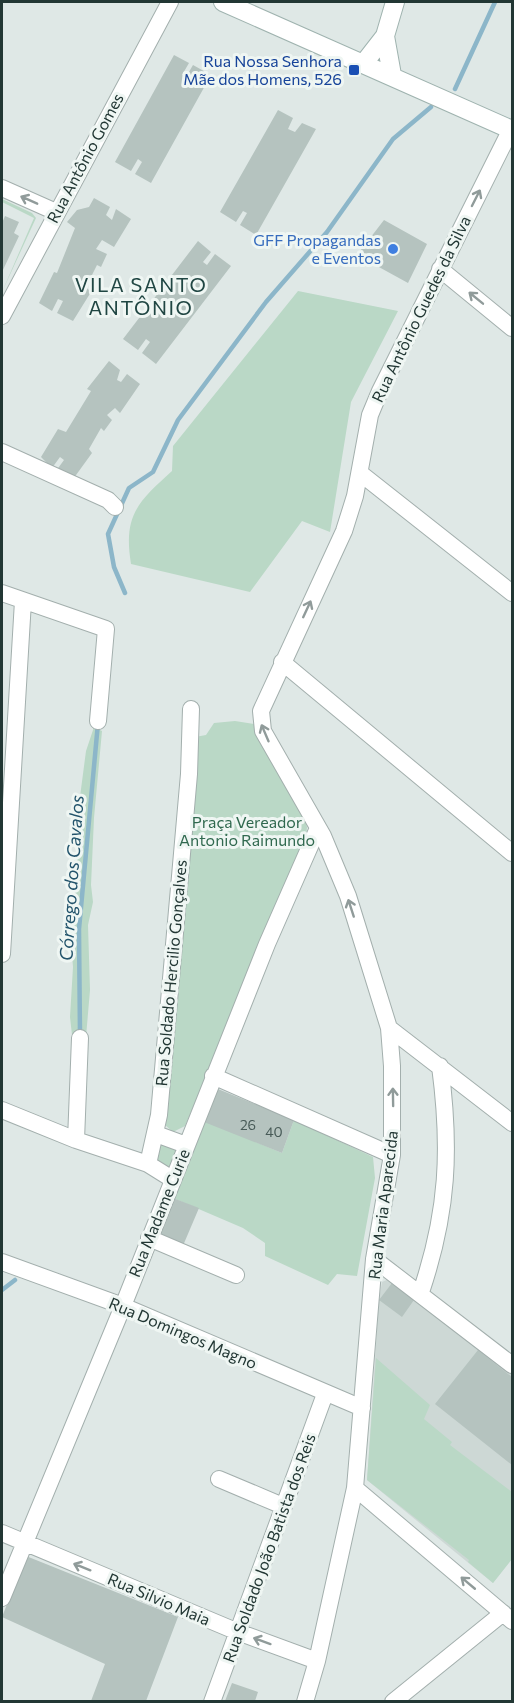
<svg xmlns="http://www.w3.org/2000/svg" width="514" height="1703" viewBox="0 0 514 1703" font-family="Commissioner,sans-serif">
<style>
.built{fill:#cdd8d5}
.green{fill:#bad8c6}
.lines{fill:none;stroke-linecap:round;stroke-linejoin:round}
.stream{stroke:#8cb6c9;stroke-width:4.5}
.building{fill:#b5c3bf}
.street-casing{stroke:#a3afad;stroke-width:18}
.secondary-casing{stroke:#9fb3af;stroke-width:20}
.street{stroke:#fff;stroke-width:16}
.secondary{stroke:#fff;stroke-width:18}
.oneway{stroke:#909b9a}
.transit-dot{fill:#1a4fb4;stroke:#eff6f3;stroke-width:2}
.shop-dot{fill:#3f7fe0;stroke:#eff6f3;stroke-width:2}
.labels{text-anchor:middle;stroke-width:6;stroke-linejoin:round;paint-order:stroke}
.number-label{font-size:14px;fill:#475a57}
.transit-label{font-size:16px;fill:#164399;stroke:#eff6f3;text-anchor:end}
.street-label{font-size:16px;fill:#223734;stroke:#eff6f3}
.shop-label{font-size:16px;fill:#366cbe;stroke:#eff6f3;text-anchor:end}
.park-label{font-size:16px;fill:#30694f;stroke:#eff6f3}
.water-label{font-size:18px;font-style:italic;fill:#23546c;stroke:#eff6f3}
.quarter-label{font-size:20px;letter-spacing:1.5px;fill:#204643;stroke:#eff6f3}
</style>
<rect width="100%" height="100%" fill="#dfe8e6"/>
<path class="built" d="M391 1278 512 1372V1559L493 1583 367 1480 379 1300 382 1282Z"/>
<path class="green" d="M2 199 32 213 36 218 2 292 34 218 2 202Z
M298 291 398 311 351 402 330 532 302 521 250 592 131 564C123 515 138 502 172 471L173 446Z
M235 721 254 724 303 812 307 827 306 841 185 1126 173 1132 165 1125 195 737 206 735 214 723Z
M94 727 102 731 94 818 91 885 93 902 88 925 90 990 86 1037 72 1035 70 1017 73 967 69 919 79 847 78 812 86 751Z
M197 1117 282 1153 294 1120 373 1157 375 1178 357 1276 337 1274 328 1285 265 1256V1243L243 1228 173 1198Z
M160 1143 178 1150 170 1168 157 1166 154 1150Z
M376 1358 430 1405 424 1419 452 1442 450 1445 512 1492V1559L493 1583 468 1562 469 1560 367 1480Z"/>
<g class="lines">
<path class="stream" d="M455 89 495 2
M125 593 114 567 108 534 129 488 153 472 178 420 266 302 327 232 393 139 431 107
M80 1035 79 929 98 723
M2 1290 15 1280"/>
</g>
<path class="building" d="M174 55 189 63 182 75 186 77 193 65 211 75 151 183 135 174 142 162 138 159 131 171 115 162Z
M278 110 293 118 288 129 295 132 302 123 316 129 256 235 240 225 247 213 243 211 236 222 220 212Z
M94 198 110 207 106 215 112 220 116 209 131 219 114 247 102 240 96 249 107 254 101 267 97 265 86 287 91 292 73 321 57 313 63 301 58 299 52 311 39 303 54 272 57 273 75 228 67 222 77 210 89 207Z
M5 216 19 222 14 233 19 236 2 272V223Z
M384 220 427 244 408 283 357 255Z
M198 241 211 252 203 262 207 265 215 254 231 266 156 364 142 353 150 342 146 339 138 350 123 339Z
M109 361 120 370 117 380 121 382 127 374 140 384 120 413 115 408 107 415 112 420 104 431 101 428 89 449 92 453 71 482 56 471 64 460 60 457 52 468 41 457 58 429 66 432 91 391 87 389Z
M213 1087 294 1120 282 1153 199 1120Z
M173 1198 199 1208 182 1248 157 1237Z
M392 1283 414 1300 402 1317 379 1300Z
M478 1350 512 1377V1465L435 1404Z
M26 1556 178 1617 146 1701H91L105 1664 2 1617Z
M232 1683 258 1692 255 1701H225Z"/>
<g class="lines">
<defs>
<path id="street" d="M2 188 56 212
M440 269 512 328
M2 316 170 2
M2 452 108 500 115 507
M360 473 512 593
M2 593 106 629 98 721
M282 662 512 853
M2 954 23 601
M389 1028 512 1123
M213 1076 392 1155
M2 1110 76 1140 148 1164 172 1179
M156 1134 186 1145
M76 1140 80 1038
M148 1164 159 1115 189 774 191 709
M149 1238 236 1275
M374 1259 512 1365
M2 1262 123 1306 362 1408
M421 1292C448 1212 451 1149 440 1066
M219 1479 283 1506
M355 1488 512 1621
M2 1533 238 1632 317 1661
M2 1598 123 1306 267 944 318 828
M212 1702 325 1394
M305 1702 317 1661 355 1488 374 1259 392 1155V1066L389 1028 348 896 323 836 263 731 261 711 344 531 355 496 370 415 380 391 511 129
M393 1702 503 1613"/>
<path id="secondary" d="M223 2 512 130
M385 36 392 75
M364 63 385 36 395 2"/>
</defs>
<use href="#street" class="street-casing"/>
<use href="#secondary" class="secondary-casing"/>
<use href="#street" class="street"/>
<use href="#secondary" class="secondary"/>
</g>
<defs><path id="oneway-shaft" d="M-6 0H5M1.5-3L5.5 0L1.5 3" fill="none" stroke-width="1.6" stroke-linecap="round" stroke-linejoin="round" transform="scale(1.5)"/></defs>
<g class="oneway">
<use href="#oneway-shaft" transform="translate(476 198) rotate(-63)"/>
<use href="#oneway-shaft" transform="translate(29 200) rotate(-156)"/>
<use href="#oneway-shaft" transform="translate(476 298) rotate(-141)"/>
<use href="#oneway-shaft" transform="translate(307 609) rotate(-65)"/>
<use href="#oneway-shaft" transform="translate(265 733) rotate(-113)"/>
<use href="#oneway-shaft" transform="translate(351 908) rotate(-108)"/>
<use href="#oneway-shaft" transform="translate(393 1097) rotate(-91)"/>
<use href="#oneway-shaft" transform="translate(82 1567) rotate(-158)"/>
<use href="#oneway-shaft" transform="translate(468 1583) rotate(-140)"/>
<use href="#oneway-shaft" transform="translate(262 1641) rotate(-160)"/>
</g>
<rect class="transit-dot" x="348" y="64" width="12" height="12" rx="3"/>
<circle class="shop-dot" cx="393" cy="249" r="6"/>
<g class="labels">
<g class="number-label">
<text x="248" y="1130">26</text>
<text x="274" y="1137">40</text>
</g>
<g class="transit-label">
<text x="342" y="67">Rua Nossa Senhora<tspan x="342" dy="18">Mãe dos Homens, 526</tspan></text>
</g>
<g class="street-label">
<text transform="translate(85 158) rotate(-62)" y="6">Rua Antônio Gomes</text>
<text transform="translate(421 309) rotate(-64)" y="6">Rua Antônio Guedes da Silva</text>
<text transform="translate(171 973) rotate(-85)" y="6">Rua Soldado Hercilio Gonçalves</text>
<text transform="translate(383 1205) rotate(-83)" y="6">Rua Maria Aparecida</text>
<text transform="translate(159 1213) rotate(-68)" y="6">Rua Madame Curie</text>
<text transform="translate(183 1333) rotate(23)" y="6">Rua Domingos Magno</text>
<text transform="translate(269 1548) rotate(-70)" y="6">Rua Soldado João Batista dos Reis</text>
<text transform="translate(159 1599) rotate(23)" y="6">Rua Silvio Maia</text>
</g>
<g class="shop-label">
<text x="381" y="246">GFF Propagandas<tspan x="381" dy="18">e Eventos</tspan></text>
</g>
<g class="park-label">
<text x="247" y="828">Praça Vereador<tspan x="247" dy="18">Antonio Raimundo</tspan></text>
</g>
<g class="water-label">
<text transform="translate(72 878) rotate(-86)" y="6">Córrego dos Cavalos</text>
</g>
<g class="quarter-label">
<text x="141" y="292">VILA SANTO<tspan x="141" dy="23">ANTÔNIO</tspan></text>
</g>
</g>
<rect width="514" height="1703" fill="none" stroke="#223734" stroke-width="6"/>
</svg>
